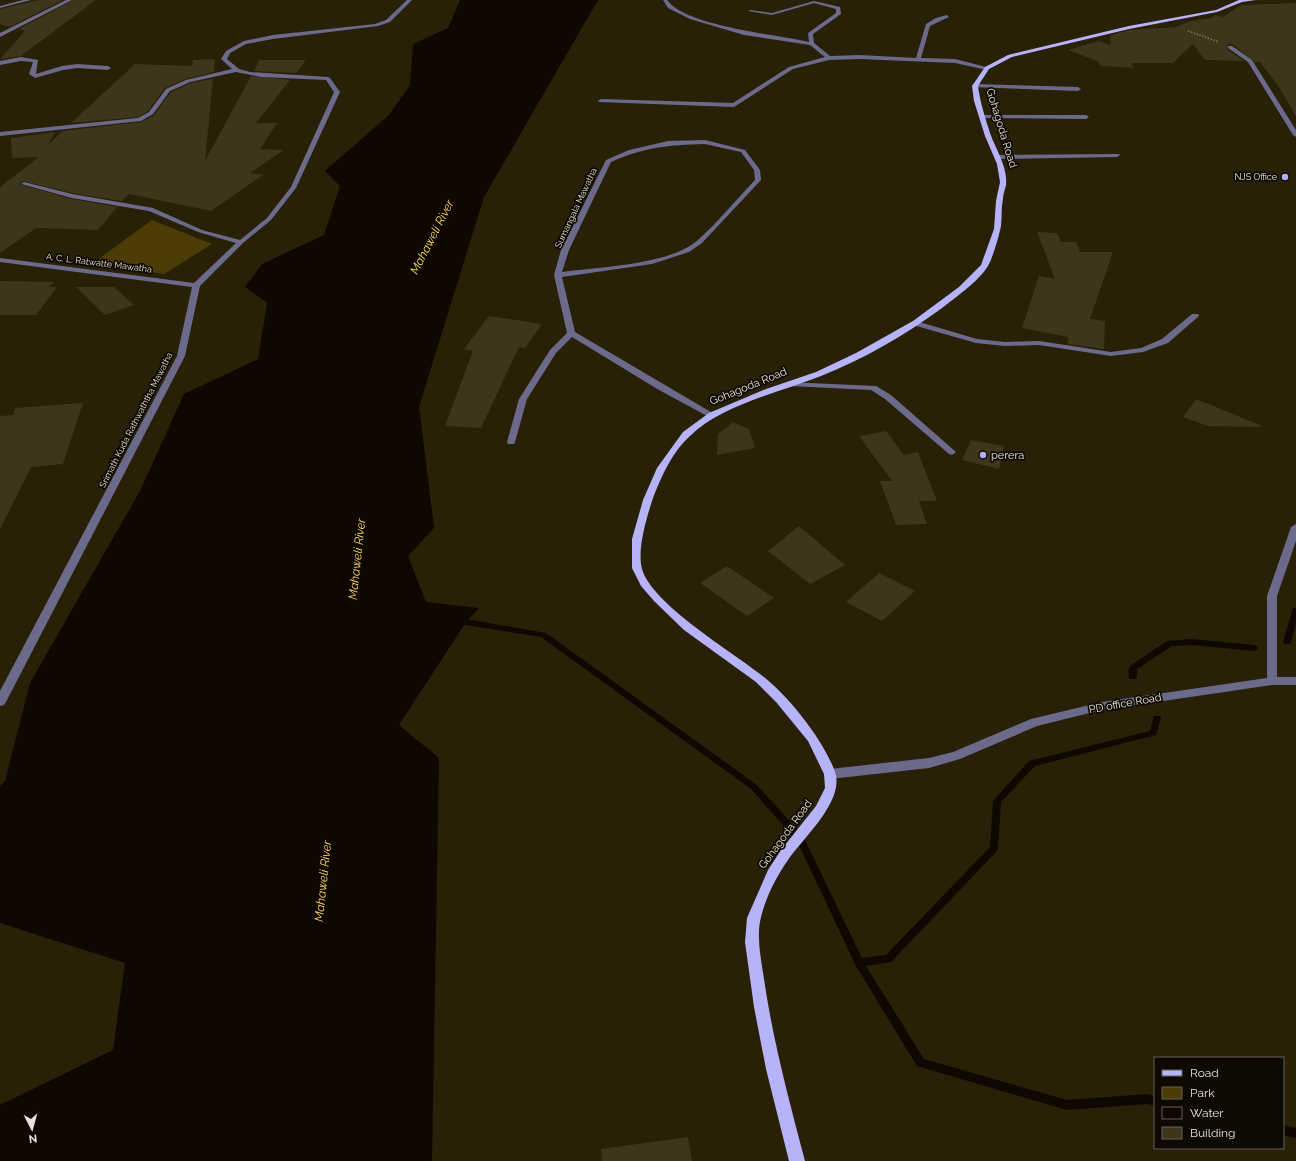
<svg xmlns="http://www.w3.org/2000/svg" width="1296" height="1161" viewBox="0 0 1296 1161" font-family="Raleway,sans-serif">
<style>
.green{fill:#4c3d07}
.water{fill:#100800}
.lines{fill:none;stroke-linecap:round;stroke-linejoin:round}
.stream{fill:#100800;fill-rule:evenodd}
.building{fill:#3e361c}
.path{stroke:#7e7662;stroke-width:1.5;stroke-dasharray:1.5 1.5;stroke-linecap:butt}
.minor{fill:#6c6a8b;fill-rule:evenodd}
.major{fill:#b7b3f8;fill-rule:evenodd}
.poi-dot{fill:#b2adf9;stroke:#0e0a03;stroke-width:1.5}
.labels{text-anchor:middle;stroke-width:3.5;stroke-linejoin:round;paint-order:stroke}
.far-poi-label{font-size:9px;fill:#eae4d5;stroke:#0e0a03;text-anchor:end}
.far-street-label{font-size:9px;fill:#eae4d5;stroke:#0e0a03}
.street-label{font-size:11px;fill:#eae4d5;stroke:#0e0a03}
.poi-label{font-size:11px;fill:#eae4d5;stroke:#0e0a03;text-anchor:start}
.water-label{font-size:12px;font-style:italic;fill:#fdd75f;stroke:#0e0a03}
</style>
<rect width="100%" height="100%" fill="#282007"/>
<path class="green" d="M152 220 212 244 164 274 93 263Z"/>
<path class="water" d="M460 0H598L484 197 419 407 434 528 408 556 426 602 479 608 466 622 399 725 439 758 432 1161H0V1105L113 1050 125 963 0 923V786L5 781 30 683 140 491 184 394 258 359 267 303 245 287 262 264 324 235 340 186 325 171 389 115 410 85 413 44 448 28Z"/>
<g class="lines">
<path class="stream" d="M1293 608H1296V623L1291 642 1290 644H1284L1283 642Z
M456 619H466L546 633 757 785 803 836 862 958 886 955 990 847 993 801 1029 761 1150 731 1154 716H1160L1161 718 1156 735 1035 766 1001 802 998 848 997 851 891 962 866 966 924 1059 1067 1100 1148 1094 1155 1096V1106L1148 1104 1067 1110 917 1066 856 966 797 841 751 789 541 637 466 625 453 624 452 622 453 620Z
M1192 639 1254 645 1257 646 1258 648 1257 650 1254 651 1192 645 1172 646 1137 669V677L1136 679H1130C1128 676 1128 669 1130 666L1167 641Z
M1283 1125 1296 1128V1138L1283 1135Z"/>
</g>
<path class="building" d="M39 0H63L9 27 0 24V9Z
M73 0H96L21 56 0 59 25 31 19 29Z
M1296 3V116L1279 87 1260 62H1255L1232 44 1227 45V49L1244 61 1205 60 1193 44 1173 63H1131L1134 68 1101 66 1097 61 1068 50 1099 41 1110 45 1111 35 1129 30 1176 27 1190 21 1211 18 1215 15 1223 17 1241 5Z
M215 59 214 72 186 79 165 88 148 111 138 117 71 123 135 64 192 66 193 60Z
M259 60H306L296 73 254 71Z
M251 76 290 80 256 123H277L260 149 284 150 250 173 263 175 211 211 129 194 122 201 72 193 23 181 20 184 21 185 72 199 117 207 98 230 36 228 0 253V187L39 157 12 158 11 138 55 132 48 145 63 131 141 122 154 115 171 92 190 83 213 79 205 161Z
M1037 232 1057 233 1061 242H1076L1080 252H1113L1090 319 1105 321 1104 349 1068 344V337L1022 328 1039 276 1055 279Z
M0 281 54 282 49 287H57L36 315H0Z
M76 287H114L134 305 105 315Z
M489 316 542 324 525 348 519 347 481 428 445 426 473 351 464 349Z
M1196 399 1260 425V427L1208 426 1183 417Z
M83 403 63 464 31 467 0 529V416L13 415 15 408Z
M733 422 749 429 755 448 717 455 718 434Z
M886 431 904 455 918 452 937 501H919L927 524 896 525 880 481H892L859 436Z
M971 440 1004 446 999 469 962 460Z
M799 526 845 565 810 584 768 551Z
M727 566 774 598 747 616 700 583Z
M879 573 915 591 882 621 846 602Z
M688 1137 692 1161H602L601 1149Z"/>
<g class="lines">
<path class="path" d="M1188 31 1219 42"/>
<path class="minor" d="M23 0H31L0 8V6Z
M66 0H72L0 37V33Z
M407 0H412L390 22 378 26 273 39 246 44 230 53 227 59 239 69 250 72 328 77 330 78 340 92 296 188 271 220 243 243 200 286 185 356 6 702 4 705 0 706V691L177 356 192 287 0 262V258L194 283 236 243 198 232 149 211 72 198 21 184 24 182 72 194 153 208 202 230 240 240 267 218 291 187 334 92 326 80 261 77 236 72 190 82 170 91 153 114 141 121 0 136V132L138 118 149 112 166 89 186 80 232 69 221 59 226 51 244 41 273 35 375 24 386 20Z
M663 0H667C687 27 776 34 809 42L808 33 836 13V9L814 3 772 15 748 11 750 10 772 13 814 1 840 7 841 14 813 34 814 43 830 56 859 55 916 58 926 24 936 18 947 15 949 17 930 26 921 58 955 59 990 68 987 70 955 63 859 59 829 60 793 69 734 107 599 102 598 101 601 99 733 103 789 67 825 57 810 45 744 35 690 19 668 8Z
M1228 46H1232L1252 60 1296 130V137L1293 135 1248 62 1228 48Z
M21 57 38 60 36 74 62 66 77 64 108 66 111 68 108 70 77 68 63 70 35 78 29 74 33 62 21 61 0 65V61Z
M975 84 1078 87 1081 89 1078 91 973 87 972 86Z
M982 115H1086L1089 117 1086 119 980 118V116Z
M705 140 745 150 760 170 761 180 702 243 689 252 652 264 562 277 575 332 716 415 715 417H709L659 390 572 337 556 353 527 399 515 442 514 444H508L507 442 519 399 550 350 567 333 554 275 561 250 606 160 629 150 668 141ZM705 144 741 152 754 170 755 180C737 199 717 223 698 240 670 265 599 267 562 272L569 250 611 162C645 147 668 145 705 144Z
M1119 154 1120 155 1117 157 997 159 994 157 997 155Z
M1192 314H1198L1199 316 1168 343 1143 352 1111 356 1039 345 1005 346 976 343 913 325 912 323 916 321 977 339 1005 342 1039 341 1111 352 1141 348 1162 339Z
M788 382 876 386 891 395 956 452 952 455 949 454 885 399 871 390 791 386H788L787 384Z
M1296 524V541L1277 596V677H1296V685H1272L1102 710 1037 726 960 759 929 768 830 779 826 777 824 774 826 771 830 769 929 758 953 752 1031 719 1102 702 1267 678V596L1291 527Z"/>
<path class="major" d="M1239 0H1256L1242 2 1217 12 1129 29 1012 57 989 69 978 86C980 102 985 117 990 133 996 150 1008 167 1006 185 1005 190 1003 194 1003 199 1001 208 1002 217 1001 226 999 236 993 257 988 266 979 281 956 297 942 308 905 335 864 359 821 376 781 392 721 405 690 436 672 452 660 479 652 501 646 520 637 550 642 569 652 604 731 651 760 674 787 694 824 740 835 772 845 801 803 838 788 860 776 877 766 897 761 917 756 937 761 958 764 979 773 1041 789 1100 805 1161H789L766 1069 754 1007 745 942 747 918 768 870 781 850 816 806 825 788 824 774 808 741 776 702 756 682 684 630 654 601 641 586 632 568V539L643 500 657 468 683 432 709 413 766 389 816 372 856 353 913 321 959 287 981 265 994 229 996 201 1000 182 997 164 985 136 974 101 972 86 985 67 1008 55 1129 26 1216 10Z"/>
</g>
<g class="poi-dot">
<circle cx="1285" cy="177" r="4"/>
<circle cx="983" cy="455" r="4"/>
</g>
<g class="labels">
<g class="far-poi-label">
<text x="1277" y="180">NJS Office</text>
</g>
<g class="far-street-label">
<text transform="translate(576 208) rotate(-65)" y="3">Sumangala Mawatha</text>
<text transform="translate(99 263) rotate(7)" y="3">A. C. L. Ratwatte Mawatha</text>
<text transform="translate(136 420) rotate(-63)" y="3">Srimath Kuda Rathwaththa Mawatha</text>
</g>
<g class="street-label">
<text transform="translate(1002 128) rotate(73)" y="4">Gohagoda Road</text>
<text transform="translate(748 386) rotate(-22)" y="4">Gohagoda Road</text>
<text transform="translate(1125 703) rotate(-10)" y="4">PD office Road</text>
<text transform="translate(785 834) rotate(-54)" y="4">Gohagoda Road</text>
</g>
<g class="poi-label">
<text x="991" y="459">perera</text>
</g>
<g class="water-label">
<text transform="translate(432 237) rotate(-63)" y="4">Mahaweli River</text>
<text transform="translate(357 559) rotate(-84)" y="4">Mahaweli River</text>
<text transform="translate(323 881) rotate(-84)" y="4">Mahaweli River</text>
</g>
</g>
<rect x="1154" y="1057" width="130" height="92" fill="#0e0a03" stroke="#666157"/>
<rect x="1162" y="1070" width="20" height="6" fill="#b7b3f8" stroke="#666157"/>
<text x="1190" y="1077" font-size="12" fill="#eae4d5">Road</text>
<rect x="1162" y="1087" width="20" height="12" fill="#4c3d07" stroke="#666157"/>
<text x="1190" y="1097" font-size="12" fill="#eae4d5">Park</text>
<rect x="1162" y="1107" width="20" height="12" fill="#100800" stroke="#666157"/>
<text x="1190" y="1117" font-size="12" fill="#eae4d5">Water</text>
<rect x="1162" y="1127" width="20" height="12" fill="#3e361c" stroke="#666157"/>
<text x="1190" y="1137" font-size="12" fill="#eae4d5">Building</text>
<g transform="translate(32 1129) rotate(174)" stroke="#0e0a03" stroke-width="3" paint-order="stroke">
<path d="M0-3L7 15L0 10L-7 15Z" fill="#eae4d5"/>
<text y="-6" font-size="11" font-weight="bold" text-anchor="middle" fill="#eae4d5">N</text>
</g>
</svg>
